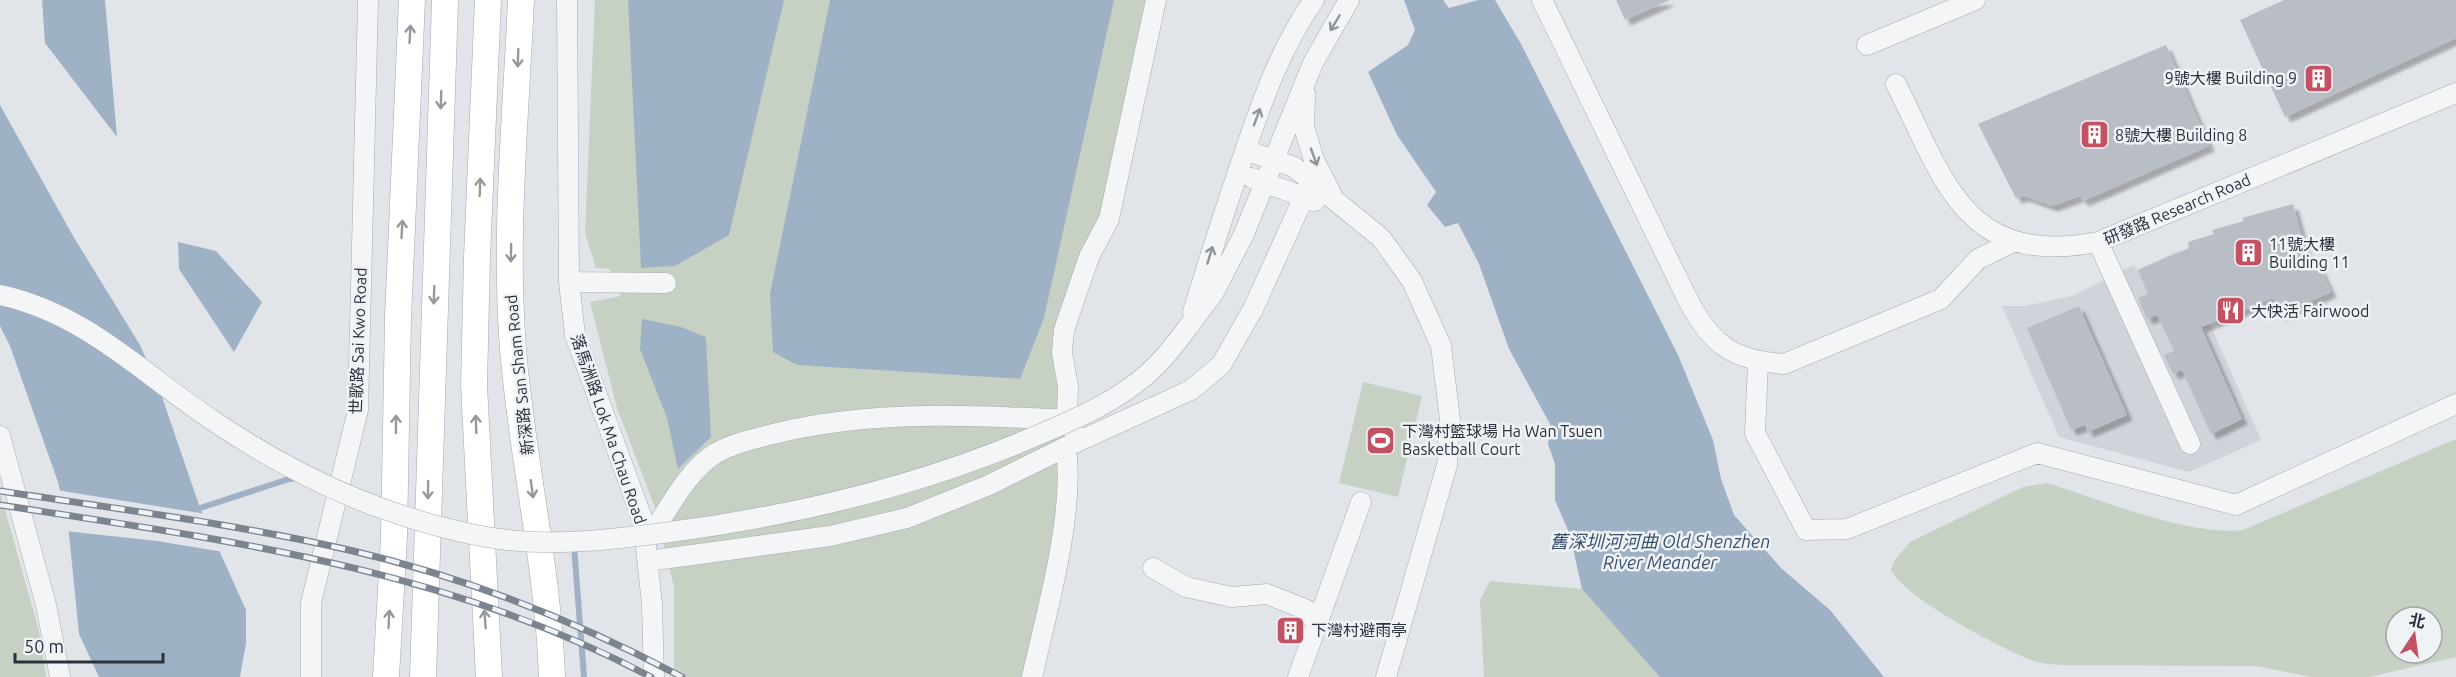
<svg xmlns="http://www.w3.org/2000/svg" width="2456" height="677" viewBox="0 0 2456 677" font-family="Ubuntu,'Noto Sans SC',sans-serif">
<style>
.built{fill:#cfd3da}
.green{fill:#c7d1c3;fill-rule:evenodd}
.water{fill:#9fb2c5}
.pier{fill:#e1e4e8}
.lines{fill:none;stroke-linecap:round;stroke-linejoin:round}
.stream{stroke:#9fb2c5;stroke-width:6}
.building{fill:#b9bdc5;filter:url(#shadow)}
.minor-casing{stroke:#a7abb2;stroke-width:21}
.major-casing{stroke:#a1a8b3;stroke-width:27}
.minor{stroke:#f3f5f7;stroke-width:20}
.major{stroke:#fff;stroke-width:26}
.rail-casing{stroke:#7c8490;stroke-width:7}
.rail{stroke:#f0f3f6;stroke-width:4.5;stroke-dasharray:14;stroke-linecap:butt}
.minor-bridge-casing{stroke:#a7abb2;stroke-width:21;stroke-linecap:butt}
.minor-bridge{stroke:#f3f5f7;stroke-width:20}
.oneway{stroke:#8f949a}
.oneway2{stroke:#95989e}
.labels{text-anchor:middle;stroke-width:5;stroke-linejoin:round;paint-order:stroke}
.poi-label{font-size:16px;fill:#2b323e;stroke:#f0f3f6;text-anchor:start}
.street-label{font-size:16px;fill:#2b323e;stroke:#f0f3f6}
.water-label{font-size:18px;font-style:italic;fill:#38516f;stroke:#f0f3f6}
</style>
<defs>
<filter id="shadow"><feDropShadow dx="5.5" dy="5.5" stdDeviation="1.5" flood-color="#0004"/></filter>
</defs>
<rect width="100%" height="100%" fill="#e1e4e8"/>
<path class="built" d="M2178 251 2261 440 2189 472 2059 437 2002 306H2025L2072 296 2134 265 2137 270Z"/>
<path class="green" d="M595 0H1156L1069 343 1078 386 1077 410 1031 677H674V587L654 505 617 408 590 302 621 296 610 269 596 268 585 233Z
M1363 382 1422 396 1398 497 1339 483Z
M2456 439V657L2369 677H2312L2255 666 2063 665C2053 664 2040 664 2031 660 1999 647 1906 599 1891 570L1894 561 1910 542 2023 487 2047 483C2103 500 2187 536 2243 530ZM2396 617H2432V653H2396Z
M0 492 39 631 46 677H0Z
M1490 581 1582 589 1662 677H1484L1480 600Z"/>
<path class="water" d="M42 0H105L117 137 45 43Z
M628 0H784L729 235 675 266 641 268Z
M830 0H1114L1044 318 1020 379 797 365 773 352 770 294Z
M1404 0H1443L1449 8 1478 0H1495L1521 44 1678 355 1713 440 1721 479 1734 515 1781 568 1830 610 1884 677H1660L1582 589 1570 535 1555 500V464L1548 444 1550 424 1509 349 1479 264 1458 223 1445 227 1427 205 1436 192 1397 135 1368 72 1408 45 1415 30Z
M0 105 73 236 140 345 159 388 200 508 246 610V643L240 677H99L79 634 69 534 58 482 10 346 0 326Z
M178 242 216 251 262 302 234 352 179 269Z
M642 319 681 327 706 337 711 437 678 469 667 418 640 349Z"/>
<path class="pier" d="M56 490 206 514 224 552 157 541 65 531Z"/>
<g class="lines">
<path class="stream" d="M200 508 289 479 299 478
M574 546 584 677"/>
</g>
<path class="building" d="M1616 0H1670L1625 20Z
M2284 0H2456V38L2285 117 2240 20Z
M2166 45 2209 146 2083 201 2080 196 2052 206 2024 196 2016 198 1978 124Z
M2293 204 2311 272 2320 268 2331 292 2279 315 2273 298 2201 327 2242 419 2211 434 2182 370 2173 374 2164 355 2174 351 2157 315 2147 319 2138 298 2148 294 2138 270 2189 248 2188 242 2214 234 2212 230 2244 221 2242 218Z
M2079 306 2127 415 2088 432 2085 425 2071 430 2027 328Z"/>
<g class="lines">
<defs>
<path id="minor" d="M567 0 569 282 575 335 643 521 652 604 654 677
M1542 0 1687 298C1711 345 1732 360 1784 364L1941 299 1978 259 2013 242
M1867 45 1975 0
M1896 84C1945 182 1965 267 2098 242L2456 93
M1305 93 1304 127 1314 160 1331 193
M1245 150 1294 167 1381 238 1412 281 1441 346 1450 419 1447 465 1386 677
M1252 178 1315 201
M2098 242 2190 444
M569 282 666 283
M1193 312C1209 259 1226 207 1244 154 1262 101 1281 47 1314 0
M1188 327 1214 292 1244 234 1313 63 1349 0
M1758 362 1755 433 1806 530 1847 529 2037 453 2236 505 2456 404
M1073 431 1067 415 1068 387 1062 352 1064 330 1089 257 1109 219 1156 0
M0 436 46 605 60 677
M646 543C665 515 687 470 716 453 734 443 757 438 777 433 872 410 971 415 1068 420
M648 561 830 536 907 518 989 485 1066 447 1191 390 1221 365 1253 309 1304 197
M1153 568 1186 587 1232 597 1267 594 1307 610 1318 624
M311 677V603L358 410 368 0
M1032 677C1047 610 1075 514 1066 447
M1298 677 1361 502"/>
<path id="major" d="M488 0 477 257 474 385 489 677
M521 0C516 115 504 233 513 349 522 459 548 566 552 677
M386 677 394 537 398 318 412 0
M423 677 445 0"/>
</defs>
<use href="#minor" class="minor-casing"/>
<use href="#major" class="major-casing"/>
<use href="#minor" class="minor"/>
<use href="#major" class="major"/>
<defs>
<path id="rail" d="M0 491C118 509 237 524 353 551 468 578 578 622 682 677
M0 505C227 540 445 568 651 677"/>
</defs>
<use href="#rail" class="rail-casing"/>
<use href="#rail" class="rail"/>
<defs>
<path id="minor-bridge" d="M0 295C85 313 143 374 212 420 259 452 310 480 362 501 409 519 457 534 507 540 562 546 616 539 670 532 792 516 911 488 1024 441 1066 423 1110 406 1145 376 1162 362 1175 345 1188 327"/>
</defs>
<use href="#minor-bridge" class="minor-bridge-casing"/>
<use href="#minor-bridge" class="minor-bridge"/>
</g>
<defs><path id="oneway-shaft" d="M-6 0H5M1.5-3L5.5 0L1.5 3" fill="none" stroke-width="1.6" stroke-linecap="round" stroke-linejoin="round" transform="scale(1.5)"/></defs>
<g class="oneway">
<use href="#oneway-shaft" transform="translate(1335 23) rotate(121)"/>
<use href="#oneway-shaft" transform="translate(1257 117) rotate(-70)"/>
<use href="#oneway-shaft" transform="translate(1314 157) rotate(70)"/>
<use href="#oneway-shaft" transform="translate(1210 255) rotate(-73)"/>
</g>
<g class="oneway2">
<use href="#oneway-shaft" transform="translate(410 34) rotate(-87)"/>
<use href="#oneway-shaft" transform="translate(518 58) rotate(92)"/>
<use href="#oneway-shaft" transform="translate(441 100) rotate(92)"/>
<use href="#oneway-shaft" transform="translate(480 187) rotate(-88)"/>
<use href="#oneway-shaft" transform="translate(402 229) rotate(-87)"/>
<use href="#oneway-shaft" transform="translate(511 253) rotate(91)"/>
<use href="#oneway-shaft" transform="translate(434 295) rotate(92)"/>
<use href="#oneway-shaft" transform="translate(396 424) rotate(-89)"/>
<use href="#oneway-shaft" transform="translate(476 424) rotate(-92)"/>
<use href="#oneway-shaft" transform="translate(532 489) rotate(82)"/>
<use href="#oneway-shaft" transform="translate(428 490) rotate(91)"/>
<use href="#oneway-shaft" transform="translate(389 619) rotate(-87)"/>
<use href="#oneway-shaft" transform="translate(485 619) rotate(-94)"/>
</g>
<defs>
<symbol id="building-square" viewBox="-11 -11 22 22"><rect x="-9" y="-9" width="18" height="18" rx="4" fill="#c25163" stroke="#f0f3f6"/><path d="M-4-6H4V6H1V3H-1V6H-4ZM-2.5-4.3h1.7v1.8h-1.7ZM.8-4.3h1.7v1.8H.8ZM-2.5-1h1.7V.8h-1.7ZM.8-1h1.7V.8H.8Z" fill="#fff"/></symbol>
<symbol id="restaurant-square" viewBox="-11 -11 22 22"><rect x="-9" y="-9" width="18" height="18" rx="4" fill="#c25163" stroke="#f0f3f6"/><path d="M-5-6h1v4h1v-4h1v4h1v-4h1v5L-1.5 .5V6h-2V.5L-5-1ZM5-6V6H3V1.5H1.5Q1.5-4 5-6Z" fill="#fff"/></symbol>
<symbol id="stadium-square" viewBox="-11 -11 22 22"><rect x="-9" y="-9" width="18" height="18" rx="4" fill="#c25163" stroke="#f0f3f6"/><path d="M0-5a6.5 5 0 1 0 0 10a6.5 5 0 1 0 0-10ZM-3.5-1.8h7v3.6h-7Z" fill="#fff"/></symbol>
</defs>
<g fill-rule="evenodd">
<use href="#building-square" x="2302" y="62" width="33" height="33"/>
<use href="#building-square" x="2078" y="118" width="33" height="33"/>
<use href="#building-square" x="2232" y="236" width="33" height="33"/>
<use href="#restaurant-square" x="2214" y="294" width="33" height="33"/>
<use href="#stadium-square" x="1364" y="424" width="33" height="33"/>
<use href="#building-square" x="1274" y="614" width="33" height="33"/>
</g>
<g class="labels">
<g class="poi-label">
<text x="2297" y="84" text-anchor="end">9號大樓 Building 9</text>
<text x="2115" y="141">8號大樓 Building 8</text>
<text x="2269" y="250">11號大樓<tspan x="2269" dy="18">Building 11</tspan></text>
<text x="2251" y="317">大快活 Fairwood</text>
<text x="1402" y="437">下灣村籃球場 Ha Wan Tsuen<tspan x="1402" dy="18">Basketball Court</tspan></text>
<text x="1311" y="636">下灣村避雨亭</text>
</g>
<g class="street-label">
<text transform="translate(2177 209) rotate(-23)" y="6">研發路 Research Road</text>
<text transform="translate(358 341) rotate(-88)" y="6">世歌路 Sai Kwo Road</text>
<text transform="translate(519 375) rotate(-96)" y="6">新深路 San Sham Road</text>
<text transform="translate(609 429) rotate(71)" y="6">落馬洲路 Lok Ma Chau Road</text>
</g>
<g class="water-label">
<text x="1660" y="548">舊深圳河河曲 Old Shenzhen<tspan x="1660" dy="21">River Meander</tspan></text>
</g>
</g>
<g transform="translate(2414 635) rotate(13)"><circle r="28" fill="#f0f3f6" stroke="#a1a6ac" stroke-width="1.5"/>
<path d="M0-4.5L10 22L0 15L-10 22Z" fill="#c25163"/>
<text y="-9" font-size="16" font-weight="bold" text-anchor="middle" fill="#2b323e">北</text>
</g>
<path d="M15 653v9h148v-9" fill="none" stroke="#2b323e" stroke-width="3"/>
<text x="24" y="653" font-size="18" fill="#2b323e" stroke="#f0f3f6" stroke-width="4.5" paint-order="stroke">50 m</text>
</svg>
